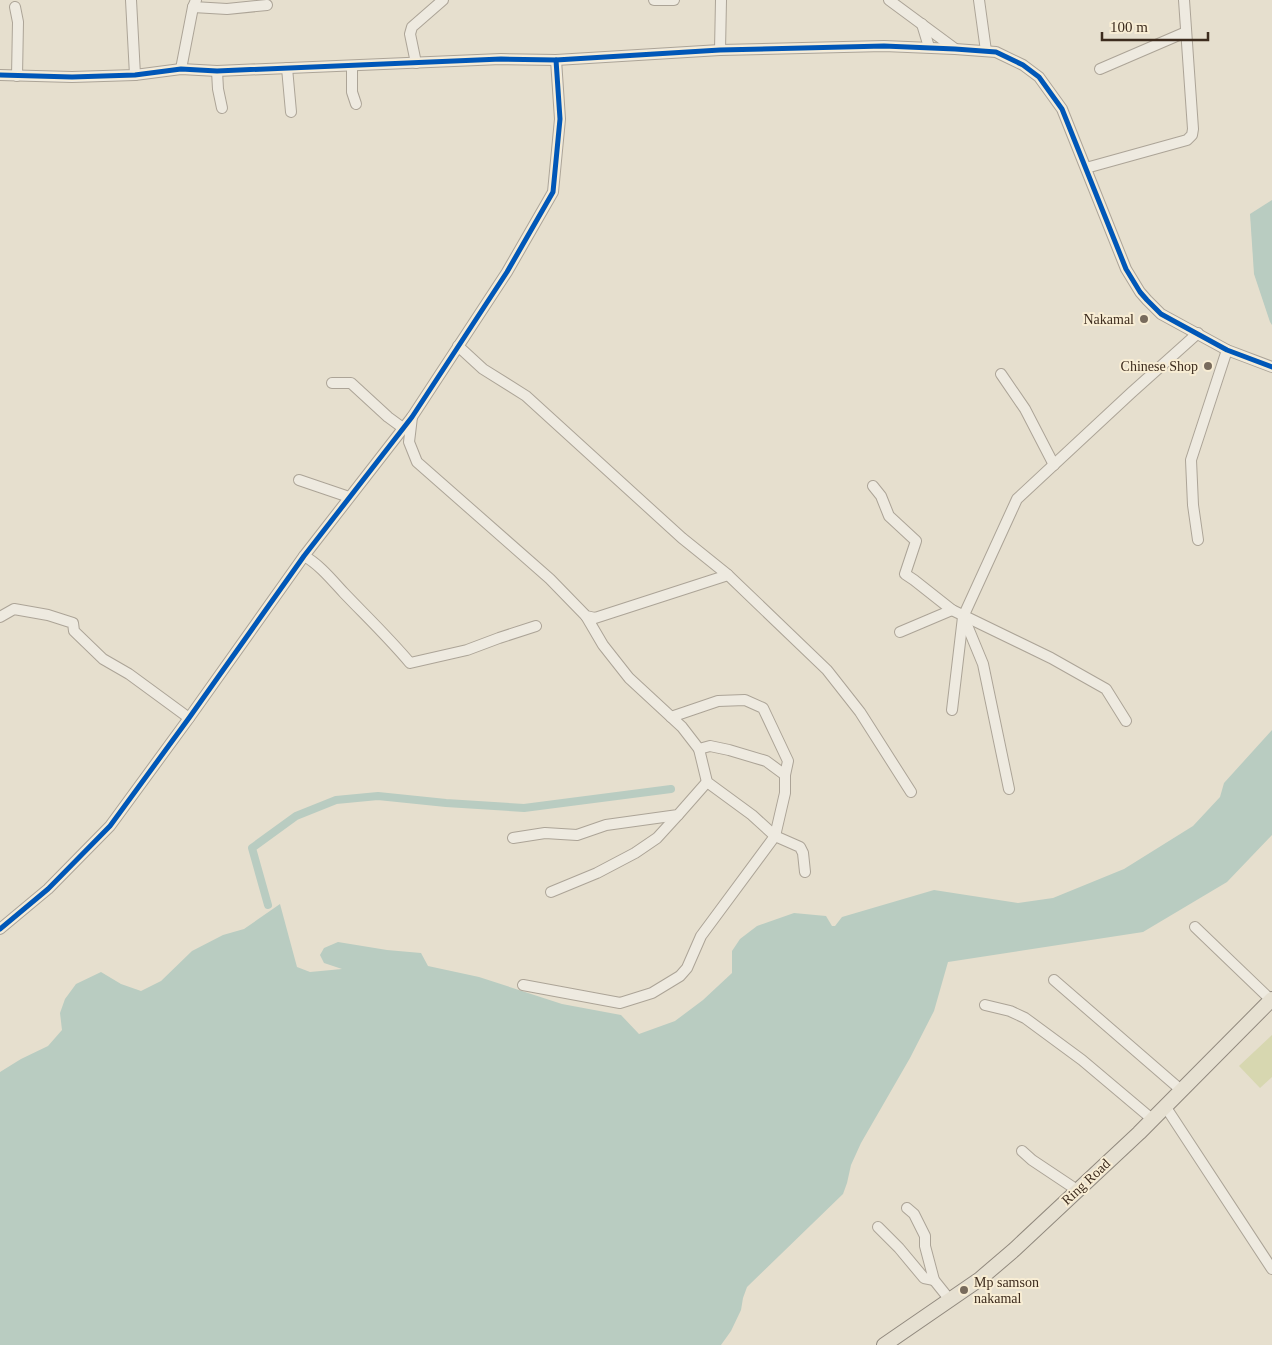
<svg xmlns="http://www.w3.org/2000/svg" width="1272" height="1345" viewBox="0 0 1272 1345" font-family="'Times New Roman',serif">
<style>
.green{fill:#d7d7b0}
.water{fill:#b9ccc1}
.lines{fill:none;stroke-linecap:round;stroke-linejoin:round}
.canal{stroke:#b9ccc1;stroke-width:8}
.minor-casing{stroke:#aca497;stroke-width:12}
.major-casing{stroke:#91897e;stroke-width:16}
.minor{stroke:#eeeae0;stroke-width:10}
.major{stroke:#e6e0d1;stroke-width:14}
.cycleway-casing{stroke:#f8edd4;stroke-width:8}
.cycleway{stroke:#0057b8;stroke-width:5}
.poi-dot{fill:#786b5c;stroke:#f8edd4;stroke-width:2}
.labels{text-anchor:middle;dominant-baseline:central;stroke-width:4;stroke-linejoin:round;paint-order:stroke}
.poi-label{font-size:14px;fill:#3d2c1e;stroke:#f8edd4;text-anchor:end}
.street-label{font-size:14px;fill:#3d2c1e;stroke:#f8edd4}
</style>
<rect width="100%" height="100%" fill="#e6dfce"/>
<polygon class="green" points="1272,1035 1272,1077 1260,1088 1239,1066"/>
<g class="water">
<polygon points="1272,200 1272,325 1270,322 1254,274 1250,214"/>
<polygon points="1272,730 1272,835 1227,882 1143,932 948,962 934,1011 910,1058 861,1143 851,1165 847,1183 843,1194 747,1287 743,1298 741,1310 731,1331 721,1345 0,1345 0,1072 21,1059 48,1046 62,1030 60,1013 65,999 76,984 101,972 121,984 141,991 161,981 192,951 223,935 244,929 280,904 297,967 310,972 342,969 324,963 320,955 324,948 338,942 387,950 421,953 428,966 479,977 562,1004 621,1015 639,1034 675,1021 703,1000 732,973 732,951 740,939 757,926 794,913 826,916 832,926 835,926 842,917 934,890 1018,903 1053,898 1124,869 1193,826 1220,797 1224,783"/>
</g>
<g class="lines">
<polyline class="canal" points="268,905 252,848 296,816 336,800 378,796 446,803 524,808 671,789"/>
<g class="minor-casing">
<g id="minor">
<polyline points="131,0 135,75"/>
<polyline points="654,0 674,0"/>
<polyline points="889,0 954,48"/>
<polyline points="979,0 986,51"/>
<polyline points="15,7 18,22 17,76"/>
<polyline points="193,7 227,9 267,5"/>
<polyline points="922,24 929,47"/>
<polyline points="720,50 721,0"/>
<polyline points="416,63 410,34 412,27 443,0"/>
<polyline points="352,66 352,92 356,104"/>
<polyline points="287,68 291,112"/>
<polyline points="181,69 193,7 196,0"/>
<polyline points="1100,69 1186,32"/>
<polyline points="217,71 218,89 222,108"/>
<polyline points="0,75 72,77 135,75 181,69 217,71 501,59 556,60 720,50 884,46 955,49 996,52 1023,65 1039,77 1062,109 1126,269 1140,292 1147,300 1161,314 1227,350 1272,367"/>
<polyline points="1086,168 1187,140 1192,135 1193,129 1184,0"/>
<polyline points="458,346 483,369 526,396 682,538 728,575 827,670 860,712 911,792"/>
<polyline points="1001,374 1025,409 1054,465"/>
<polyline points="332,383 351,383 388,417 403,428"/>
<polyline points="412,417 409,442 417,462 550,579 586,616 595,618 728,575"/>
<polyline points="299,480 349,497"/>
<polyline points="873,486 881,496 889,516 916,541 905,574 914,580 952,610 1051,658 1106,689 1126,721"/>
<polyline points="1198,540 1193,505 1191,460 1227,350"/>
<path d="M304 556C319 564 332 580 344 593 366 616 389 638 410 663L467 650 499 638 536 626"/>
<polyline points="0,617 14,609 48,615 73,623 74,631 103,659 129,674 189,718"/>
<polyline points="964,618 983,664 1009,789"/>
<polyline points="900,632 952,610"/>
<polyline points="952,710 963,617 1017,499 1131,393 1198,333"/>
<polyline points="671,717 718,701 745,700 763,708 788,761 785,775"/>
<polyline points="699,749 707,782 752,815 775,836 800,847 803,853 805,872"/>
<polyline points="513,838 545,833 577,835 606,825 678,815 707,782"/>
<polyline points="551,892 597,873 635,853 657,838 678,815"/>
<polyline points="1195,927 1271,1000"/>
<polyline points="0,929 48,889 110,826 189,718 304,556 412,417 507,272 553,192 560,119 556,60"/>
<polyline points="1054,980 1181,1090"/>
<polyline points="523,985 620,1003 652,993 680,976 687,968 701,936 775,836 785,793 785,775 766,761 729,750 710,746 699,749 682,727 629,678 603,645 586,616"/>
<polyline points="985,1005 1010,1011 1025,1018 1082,1060 1152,1119"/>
<polyline points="1165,1106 1272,1269"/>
<polyline points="1022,1151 1032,1160 1077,1190"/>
<polyline points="907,1208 914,1214 925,1236 925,1246 934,1280 950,1300"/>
<polyline points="878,1227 899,1248 924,1278 934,1280"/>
</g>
</g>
<g class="major-casing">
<polyline id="major" points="884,1345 980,1279 1015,1249 1139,1133 1272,999"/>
</g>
<use href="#minor" class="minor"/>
<use href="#major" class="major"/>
<g class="cycleway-casing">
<g id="cycleway">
<polyline points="0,75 72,77 135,75 181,69 217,71 501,59 556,60 720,50 884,46 955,49 996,52 1023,65 1039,77 1062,109 1126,269 1140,292 1147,300 1161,314 1227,350 1272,367"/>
<polyline points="0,929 48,889 110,826 189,718 304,556 412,417 507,272 553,192 560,119 556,60"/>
</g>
</g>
<use href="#cycleway" class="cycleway"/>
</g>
<g class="poi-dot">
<circle cx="1144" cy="319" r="5"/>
<circle cx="1208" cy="366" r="5"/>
<circle cx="964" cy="1290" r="5"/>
</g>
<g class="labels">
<g class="poi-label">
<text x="1134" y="319">Nakamal</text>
<text x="1198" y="366">Chinese Shop</text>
<text x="974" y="1282" text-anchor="start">Mp samson<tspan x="974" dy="16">nakamal</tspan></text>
</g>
<g class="street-label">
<text transform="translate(1086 1182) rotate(-43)">Ring Road</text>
</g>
</g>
<path d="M1102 32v8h106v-8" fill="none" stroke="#3d2c1e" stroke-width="2.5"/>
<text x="1110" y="32" font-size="15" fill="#3d2c1e" stroke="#f8edd4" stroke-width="4" paint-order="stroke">100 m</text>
</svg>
